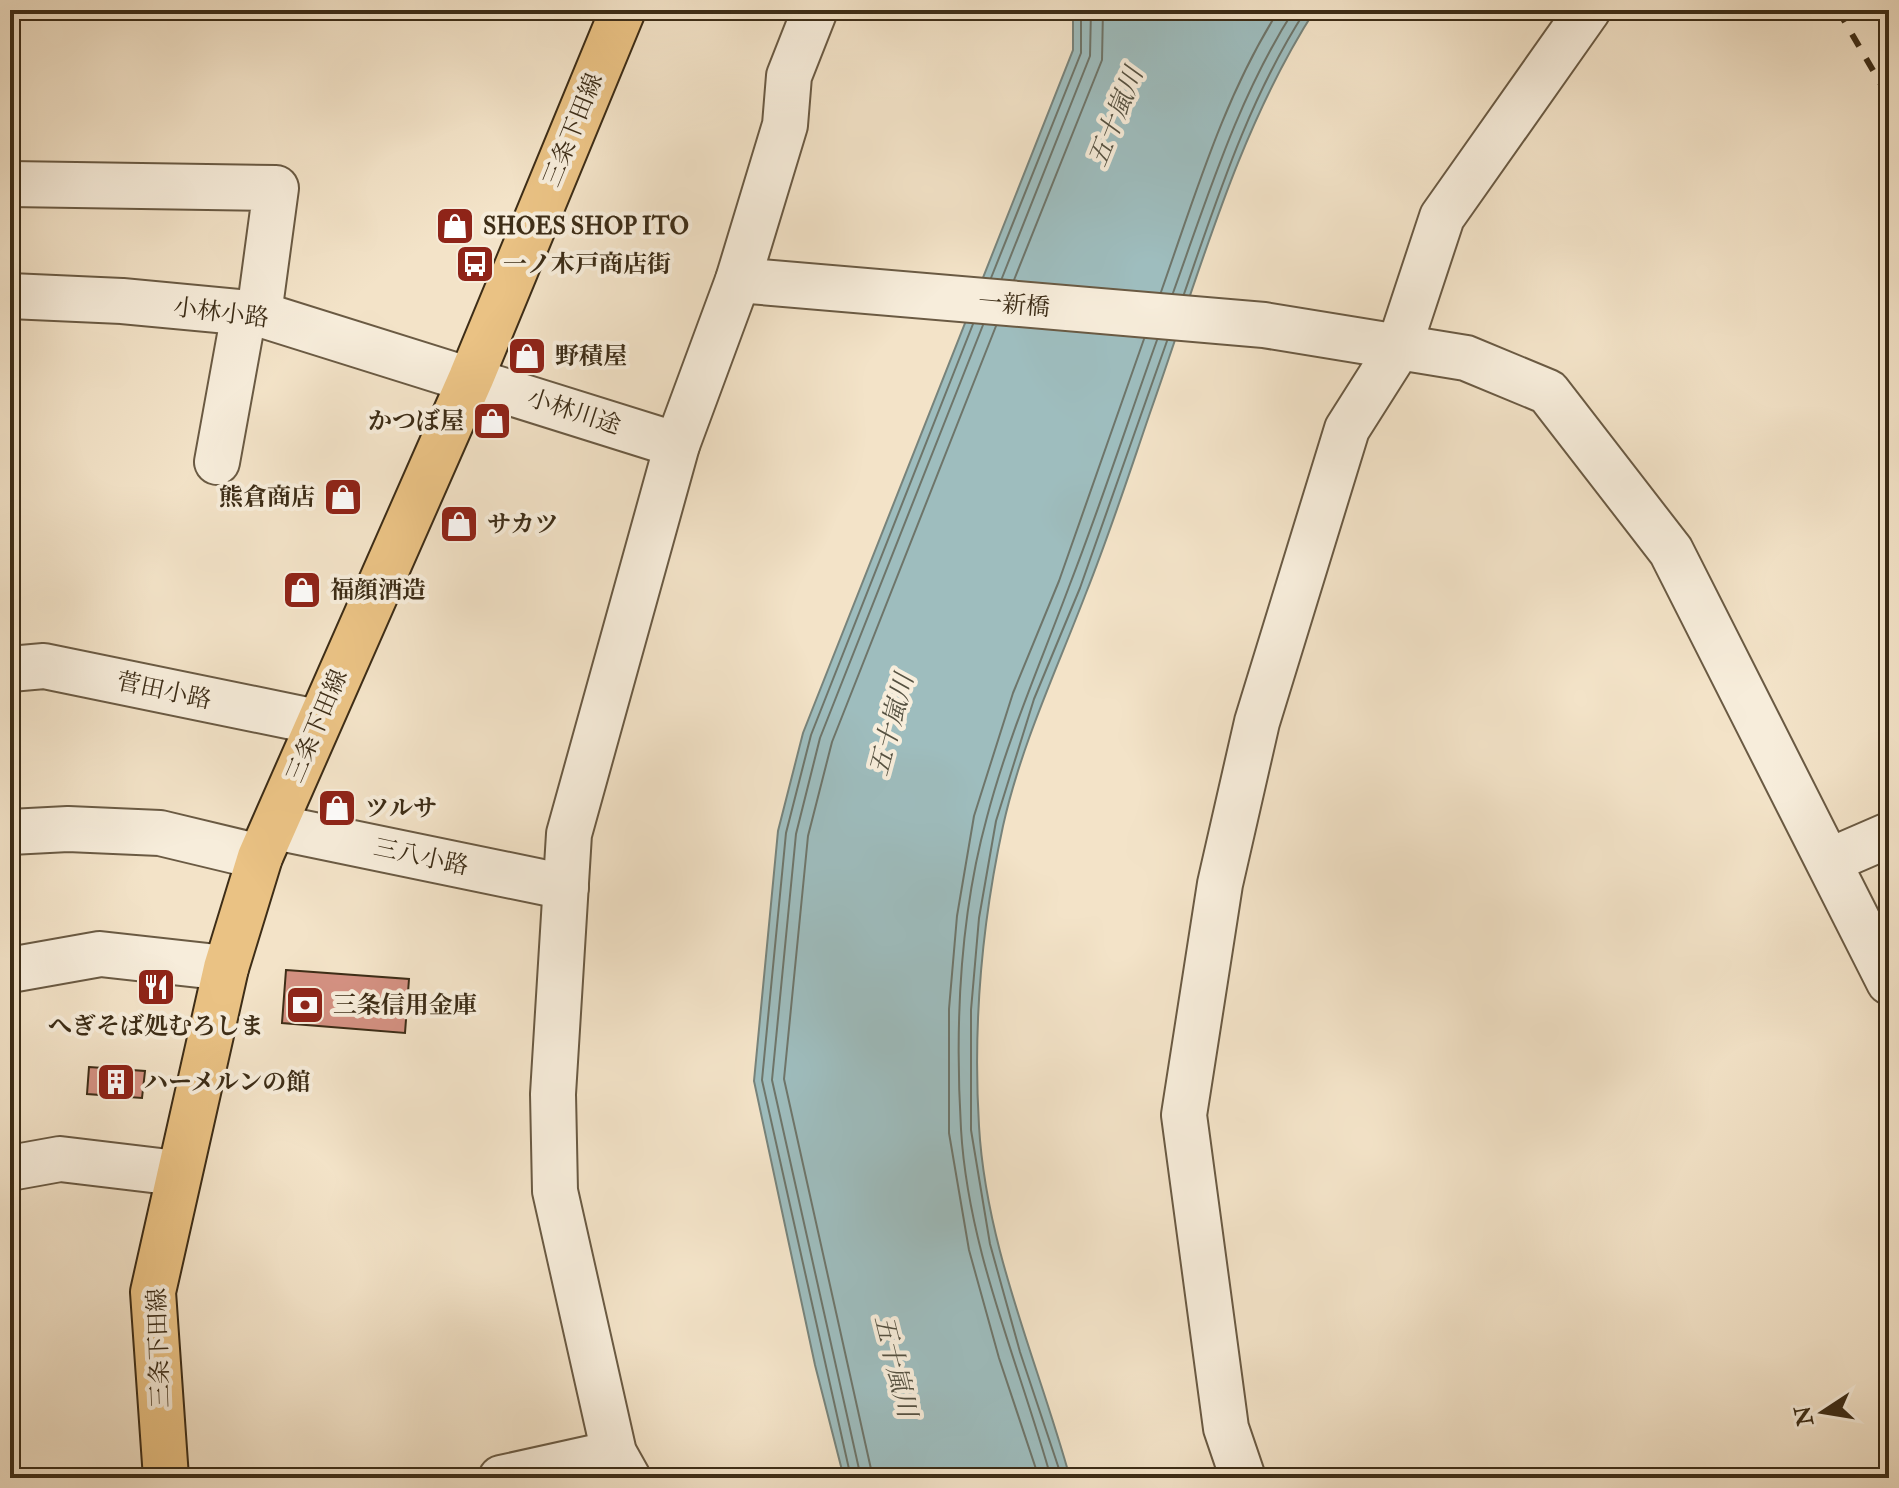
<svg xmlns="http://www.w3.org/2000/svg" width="1899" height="1488" viewBox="0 0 1899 1488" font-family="'IM FELL Double Pica','Noto Serif JP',serif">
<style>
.water{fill:#9ebdbe;stroke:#77837b;stroke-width:2}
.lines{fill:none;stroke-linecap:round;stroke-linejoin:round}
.shore{stroke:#6e756a;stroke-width:2}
.building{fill:#d49182;stroke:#3d2d17;stroke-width:2}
.minor-casing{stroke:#6a5a43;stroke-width:48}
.major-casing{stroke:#3d2d17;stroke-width:48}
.minor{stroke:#f7eddb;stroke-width:44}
.major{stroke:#eac284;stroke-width:44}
.rail{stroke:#3d2d17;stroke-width:6;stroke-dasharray:14 14;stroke-linecap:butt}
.labels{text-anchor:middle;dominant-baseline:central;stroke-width:8;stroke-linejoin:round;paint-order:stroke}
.street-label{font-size:24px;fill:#3d2d17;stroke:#f7eddb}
.poi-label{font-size:24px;font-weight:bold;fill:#3d2d17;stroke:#f7eddb;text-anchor:start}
.water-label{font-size:26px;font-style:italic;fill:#555141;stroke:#f7eddb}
</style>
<rect width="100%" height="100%" fill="#f3e3c8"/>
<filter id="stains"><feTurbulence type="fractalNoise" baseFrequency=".0025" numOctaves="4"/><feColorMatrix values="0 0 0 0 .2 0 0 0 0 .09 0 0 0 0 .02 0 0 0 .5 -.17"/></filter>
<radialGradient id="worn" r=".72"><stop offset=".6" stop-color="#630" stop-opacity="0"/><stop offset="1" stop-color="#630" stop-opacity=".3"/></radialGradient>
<path class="water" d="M1073 10H1315C1237 131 1199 275 1151 410 1130 471 1110 533 1086 593 1057 669 1021 745 1003 826 982 923 973 1027 979 1126 986 1248 1038 1362 1070 1478H844L815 1365 754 1081 778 831 803 733 1073 50Z"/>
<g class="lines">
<g class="shore">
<polyline points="991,278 1081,53 1081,10"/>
<polyline points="1002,278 1090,56 1091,10"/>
<polyline points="1014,280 1102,60 1103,10"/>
<path d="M1161 292C1195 196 1224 96 1279 10"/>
<path d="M1173 293C1208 196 1238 97 1294 10"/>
<path d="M1184 294C1218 196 1249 98 1306 10"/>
<polyline points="851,1478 762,1080 786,833 811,735 973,324"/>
<polyline points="861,1478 772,1080 796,834 820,738 983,325"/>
<polyline points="873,1478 784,1079 808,836 832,742 996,326"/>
<polyline points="1039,1478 999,1358 969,1250 949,1133 949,1009 957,916 974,816 1013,693 1059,581 1144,339"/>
<path d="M1051 1478C1019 1363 968 1250 961 1129 955 1027 960 915 987 817 1008 737 1041 662 1070 584 1101 504 1128 421 1157 340"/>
<polyline points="1062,1478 1020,1352 990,1244 971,1130 971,1010 979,918 996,821 1034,699 1080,588 1167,341"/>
</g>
</g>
<g class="building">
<polygon points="286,970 409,979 405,1033 282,1023"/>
<polygon points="89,1067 145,1071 142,1098 87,1094"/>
</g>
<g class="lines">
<g class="minor-casing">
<g id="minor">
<polyline points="10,184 276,188 259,314"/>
<polyline points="738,280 1264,325 1466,358 1548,392 1671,551 1889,982"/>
<polyline points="10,296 122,301 259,314 677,445"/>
<polyline points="217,462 244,313"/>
<polyline points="10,669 44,666 317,722"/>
<polyline points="275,827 566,887"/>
<polyline points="10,832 68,829 160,833 260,857"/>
<polyline points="1829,861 1889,835"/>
<polyline points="10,970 100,954 226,968"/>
<polyline points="10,1168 60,1159 177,1173"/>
<polyline points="501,1478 614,1453"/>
<polyline points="628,1478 614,1453 555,1191 553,1094 569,834 677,445 738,280 785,125 789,76 815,10"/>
<polyline points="1243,1478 1226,1428 1184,1115 1220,884 1257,722 1347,429 1399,347 1442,217 1588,10"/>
</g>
</g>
<g class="major-casing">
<polyline id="major" points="166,1478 153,1292 226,968 260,857 471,378 623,10"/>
</g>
<use href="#minor" class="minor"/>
<use href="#major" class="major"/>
<polyline class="rail" points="1838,10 1889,98"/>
</g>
<defs>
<g id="shop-square" transform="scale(2)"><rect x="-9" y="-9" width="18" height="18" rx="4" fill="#8f2418" stroke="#f7eddb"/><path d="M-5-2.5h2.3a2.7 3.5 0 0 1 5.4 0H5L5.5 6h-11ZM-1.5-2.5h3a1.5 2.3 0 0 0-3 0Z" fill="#fff"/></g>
<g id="bus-square" transform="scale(2)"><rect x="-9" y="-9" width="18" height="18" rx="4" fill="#8f2418" stroke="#f7eddb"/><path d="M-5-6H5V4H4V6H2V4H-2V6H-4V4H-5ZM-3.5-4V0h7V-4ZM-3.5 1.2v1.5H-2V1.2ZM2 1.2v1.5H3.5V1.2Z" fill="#fff"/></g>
<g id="restaurant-square" transform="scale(2)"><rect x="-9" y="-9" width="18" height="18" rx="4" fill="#8f2418" stroke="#f7eddb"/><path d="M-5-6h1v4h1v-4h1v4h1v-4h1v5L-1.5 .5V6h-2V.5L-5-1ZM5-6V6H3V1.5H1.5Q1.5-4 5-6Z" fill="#fff"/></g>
<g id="bank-square" transform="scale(2)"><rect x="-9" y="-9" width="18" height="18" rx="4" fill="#8f2418" stroke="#f7eddb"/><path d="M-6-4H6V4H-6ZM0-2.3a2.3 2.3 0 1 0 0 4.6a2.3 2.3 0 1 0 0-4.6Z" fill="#fff"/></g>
<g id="building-square" transform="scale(2)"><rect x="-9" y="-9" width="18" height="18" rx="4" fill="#8f2418" stroke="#f7eddb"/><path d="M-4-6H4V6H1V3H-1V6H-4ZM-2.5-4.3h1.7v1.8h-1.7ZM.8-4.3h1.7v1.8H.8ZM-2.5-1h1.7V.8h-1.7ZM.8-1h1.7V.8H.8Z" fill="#fff"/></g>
</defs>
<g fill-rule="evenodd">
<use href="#shop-square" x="455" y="226"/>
<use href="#bus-square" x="475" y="264"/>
<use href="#shop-square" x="527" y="356"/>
<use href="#shop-square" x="492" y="421"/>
<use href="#shop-square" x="343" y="497"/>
<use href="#shop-square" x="459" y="524"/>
<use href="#shop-square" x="302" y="590"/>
<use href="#shop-square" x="337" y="808"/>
<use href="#restaurant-square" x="156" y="987"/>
<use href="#bank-square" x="305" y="1005"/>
<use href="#building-square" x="116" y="1082"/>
</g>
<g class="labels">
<g class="street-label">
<text transform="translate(573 130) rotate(-68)">三条下田線</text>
<text transform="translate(1014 305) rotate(5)">一新橋</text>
<text transform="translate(221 313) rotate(7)">小林小路</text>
<text transform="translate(574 412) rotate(18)">小林川途</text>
<text transform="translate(164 691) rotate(12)">菅田小路</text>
<text transform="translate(317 726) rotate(-67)">三条下田線</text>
<text transform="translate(421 857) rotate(12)">三八小路</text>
<text transform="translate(159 1348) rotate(-92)">三条下田線</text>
</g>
<g class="poi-label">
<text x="483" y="226">SHOES SHOP ITO</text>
<text x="503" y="264">一ノ木戸商店街</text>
<text x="555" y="356">野積屋</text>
<text x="464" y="421" text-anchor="end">かつぼ屋</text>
<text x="315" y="497" text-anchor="end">熊倉商店</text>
<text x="487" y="524">サカツ</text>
<text x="330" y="590">福顔酒造</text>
<text x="365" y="808">ツルサ</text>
<text x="333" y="1005">三条信用金庫</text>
<text x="156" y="1026" text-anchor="middle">へぎそば処むろしま</text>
<text x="144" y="1082">ハーメルンの館</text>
</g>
<g class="water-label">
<text transform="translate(1116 117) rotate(-68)">五十嵐川</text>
<text transform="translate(892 725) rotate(-75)">五十嵐川</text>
<text transform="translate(895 1366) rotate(76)">五十嵐川</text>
</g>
</g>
<rect width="1899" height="1488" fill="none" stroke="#f3e3c8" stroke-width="40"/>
<rect x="12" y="12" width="1875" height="1464" fill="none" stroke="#3d2d17" stroke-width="4"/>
<rect x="20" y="20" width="1859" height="1448" fill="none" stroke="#3d2d17" stroke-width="2"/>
<g transform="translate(1823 1412) rotate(258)" stroke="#f7eddb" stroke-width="6" paint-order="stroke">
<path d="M0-6L14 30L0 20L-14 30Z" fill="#3d2d17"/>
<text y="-12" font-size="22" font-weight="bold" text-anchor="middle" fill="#3d2d17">N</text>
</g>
<rect width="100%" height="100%" filter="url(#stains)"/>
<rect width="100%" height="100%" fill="url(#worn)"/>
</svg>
